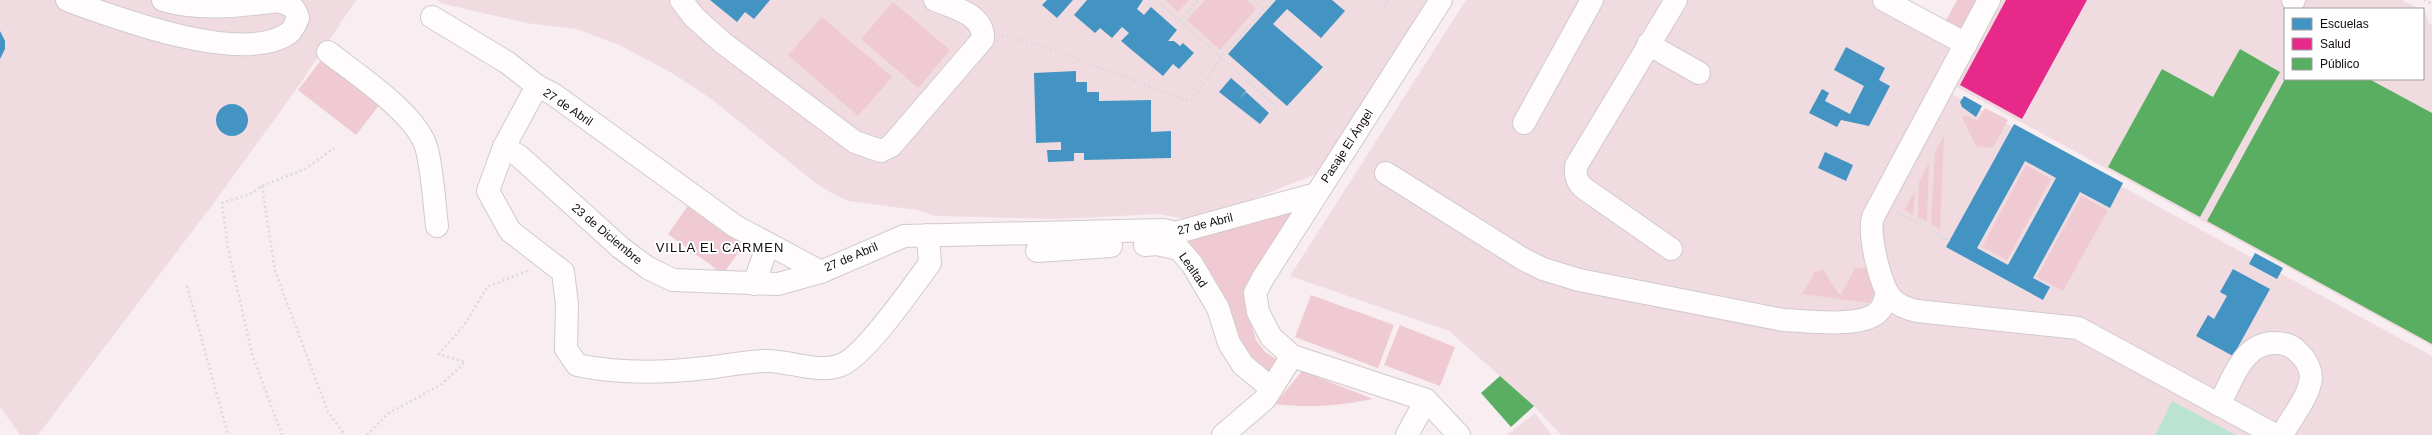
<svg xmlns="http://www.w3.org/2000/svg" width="2432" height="435" viewBox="0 0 2432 435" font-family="Arial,sans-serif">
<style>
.built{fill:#f0dce0}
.green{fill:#f0cad3}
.water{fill:#bae3d2}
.schools{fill:#4393c3;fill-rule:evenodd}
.health{fill:#e7298a}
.public{fill:#5aae61}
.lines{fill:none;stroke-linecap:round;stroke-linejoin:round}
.minor-casing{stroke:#d2cacc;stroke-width:24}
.path{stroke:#ddd9da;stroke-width:2.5;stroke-dasharray:2 3;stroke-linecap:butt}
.minor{stroke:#fefcfd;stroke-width:22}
.labels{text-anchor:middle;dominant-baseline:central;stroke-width:4;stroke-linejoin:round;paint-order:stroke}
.street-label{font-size:12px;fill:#120c0d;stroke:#fff}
.neighbourhood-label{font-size:13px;letter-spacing:1px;fill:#120c0d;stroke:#fff}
</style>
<rect width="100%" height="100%" fill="#f8edf0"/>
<g class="built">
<polygon points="0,0 356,0 300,84 216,200 38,435 20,435 0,407"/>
<polygon points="437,0 1429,0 1319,173 1230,208 1184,219 1159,214 1058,219 936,216 917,210 849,201 833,194 813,181 710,98 672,73 619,45 576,29 526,23 444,4"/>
<polygon points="1466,0 1877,0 1955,42 1934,84 2432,356 2432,435 1561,435 1534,406 1449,331 1290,276"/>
<polygon points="2000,0 2402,0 2419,9 2285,9 2285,79 2423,79 2423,11 2425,13 2429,23 2432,25 2432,346 1953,85"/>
<polygon points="1535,413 1552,435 1507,435"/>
</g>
<g class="green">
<polygon points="1165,0 1189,0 1178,12"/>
<polygon points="1205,0 1247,0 1256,9 1220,50 1187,20"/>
<polygon points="1957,0 1977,0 1961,29 1943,26"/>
<polygon points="893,2 950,50 918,88 861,39"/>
<polygon points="822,17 892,77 858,116 788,55"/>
<polygon points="322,59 380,104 356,135 298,90"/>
<polygon points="1985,108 2008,120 1993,148 1976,146 1962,117 1966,115 1977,121"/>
<polygon points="1944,136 1940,229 1931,224 1935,153"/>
<polygon points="1929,163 1927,222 1918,217 1919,182"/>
<polygon points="2026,165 2051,179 2007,260 1982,247"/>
<polygon points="1915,191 1913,215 1904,210"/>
<polygon points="2081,196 2108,210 2063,291 2037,277"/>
<polygon points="690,203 745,243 723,274 668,234"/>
<polygon points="1293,211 1246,284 1246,305 1256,340 1265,352 1281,362 1270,379 1251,361 1186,240"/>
<polygon points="1855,268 1869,268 1876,292 1869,303 1802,294 1815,272 1823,269 1838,293 1841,294"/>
<polygon points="1311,295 1394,325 1378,368 1295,337"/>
<polygon points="1400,325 1455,347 1440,386 1384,365"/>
<path d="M1302 371 1373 399C1339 406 1309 408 1275 404Z"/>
</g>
<polygon class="water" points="2172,401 2236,435 2155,435"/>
<g class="schools">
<polygon points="710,0 770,0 754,19 745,12 737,22"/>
<polygon points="1047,0 1073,0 1057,18 1042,5"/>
<polygon points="1087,0 1143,0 1137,9 1144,15 1151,7 1177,30 1168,41 1174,41 1180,46 1183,43 1194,53 1179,69 1173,64 1163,76 1121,41 1129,33 1122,27 1112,38 1100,28 1095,33 1074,15"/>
<polygon points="1276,0 1332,0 1345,11 1321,38 1287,9 1273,24 1323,67 1287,106 1228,54"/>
<polygon points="0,31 5,41 5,49 0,59"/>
<polygon points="1846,47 1885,68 1879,80 1890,86 1869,126 1841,120 1837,127 1809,113 1822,89 1829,93 1825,101 1850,114 1864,86 1834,70"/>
<polygon points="1076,71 1076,82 1087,82 1087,92 1099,92 1099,101 1151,100 1151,132 1171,131 1171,158 1084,160 1084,153 1074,153 1074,161 1048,162 1047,150 1061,150 1061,142 1036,143 1034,73"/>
<polygon points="1231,78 1246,91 1240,98 1246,92 1269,113 1260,124 1219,92"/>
<polygon points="1964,96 1982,106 1976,117 1962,107 1960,102"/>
<circle cx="232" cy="120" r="16"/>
<path d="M2014 124 2123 183 2110 208 2080 192 2033 278 2050 287 2043 300 1946 247ZM2025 161 2056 178 2008 265 1977 248Z"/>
<polygon points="1825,152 1853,165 1846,181 1818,168"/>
<polygon points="2255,253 2283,268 2277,279 2249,264"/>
<polygon points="2233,269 2270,289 2233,356 2196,336 2208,315 2214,319 2227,296 2220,292"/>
</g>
<polygon class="health" points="2006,0 2087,0 2022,119 1960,85"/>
<g class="public">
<polygon points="2240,49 2280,72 2200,217 2108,167 2162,69 2213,97"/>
<polygon points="2285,79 2369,79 2432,113 2432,344 2207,221"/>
<polygon points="1500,376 1534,406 1511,427 1481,393"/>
</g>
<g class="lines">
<g class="minor-casing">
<g id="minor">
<path d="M67 0C116 18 243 66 289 33 293 30 296 23 298 18 295 7 290 4 278 1 240 6 200 11 163 0"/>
<path d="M681 0 694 17 723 43 855 142 881 151 891 146 983 39C984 14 954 8 935 0"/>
<polyline points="1441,0 1263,278 1255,293 1258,312 1271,337 1292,356 1426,400 1459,435"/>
<polyline points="1884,0 1966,44"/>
<path d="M1989 0 1873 217C1868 234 1880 287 1892 299 1899 306 1908 309 1917 311L2078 328 2275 435"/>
<polyline points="2293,0 2294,0"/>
<polyline points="432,17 508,63 537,86 553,94 735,226 821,272 904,236 1163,230 1175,233 1316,194"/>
<polyline points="1648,44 1699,73"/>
<path d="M328 52C356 74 419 115 427 150 433 175 434 201 437 226"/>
<path d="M537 86 504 147 488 191 510 231 563 272 567 304 566 349 577 365C619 374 663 373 706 368 726 366 747 361 767 361 791 361 818 374 841 365 864 357 914 285 930 263L928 235"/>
<polyline points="1524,123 1592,0"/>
<polyline points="504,147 519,156 621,248 648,268 673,280 778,284 821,272"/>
<path d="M1386 173 1523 259 1543 269 1579 280 1783 320C1805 321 1859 328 1877 313 1884 307 1885 300 1887 292"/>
<polyline points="1145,245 1157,244 1179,249 1192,264 1218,308 1229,343 1243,365 1271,388"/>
<path d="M1671 249 1585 189C1577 183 1575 176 1576 166L1676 0"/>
<polyline points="1037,251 1111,246"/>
<polyline points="754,284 768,244"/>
<path d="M2219 405C2232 381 2243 342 2275 343 2283 343 2291 345 2297 351 2305 358 2311 368 2311 378 2309 397 2291 418 2282 435"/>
<polyline points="1223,435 1265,399 1292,356"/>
<polyline points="1407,435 1426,400"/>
</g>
</g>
<g class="path">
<polyline points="1156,0 1279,109"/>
<polyline points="1254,0 1264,9"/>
<polyline points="2424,0 2432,4"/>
<polyline points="1384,6 1389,0"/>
<polyline points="1180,21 1199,0"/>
<polyline points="1002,35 1048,48 1185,100 1192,99 1221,58 1272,0"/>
<polyline points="262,186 275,271 328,412 345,435"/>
<polyline points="1897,212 1950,241"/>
<polyline points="187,286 228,435"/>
<polyline points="282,435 252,354 228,248 222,203 250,194 262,186 305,169 334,148"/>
<polyline points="367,435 389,413 442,384 465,362 439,354 465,324 487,287 529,270"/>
</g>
<use href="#minor" class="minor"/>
</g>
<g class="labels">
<g class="street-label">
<text transform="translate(568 107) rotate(34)">27 de Abril</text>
<text transform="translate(1347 146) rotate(-57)">Pasaje El Ángel</text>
<text transform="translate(1205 224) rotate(-14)">27 de Abril</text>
<text transform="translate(607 234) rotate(40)">23 de Diciembre</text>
<text transform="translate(851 257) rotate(-23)">27 de Abril</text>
<text transform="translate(1193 270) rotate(55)">Lealtad</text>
</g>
<g class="neighbourhood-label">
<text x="720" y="247">VILLA EL CARMEN</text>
</g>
</g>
<rect x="2284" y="8" width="140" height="72" fill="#ffffff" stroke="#a09e9e"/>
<rect x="2292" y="18" width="20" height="12" fill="#4393c3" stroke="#a09e9e"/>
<text x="2320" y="28" font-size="12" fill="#120c0d">Escuelas</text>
<rect x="2292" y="38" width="20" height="12" fill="#e7298a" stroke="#a09e9e"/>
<text x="2320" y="48" font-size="12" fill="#120c0d">Salud</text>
<rect x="2292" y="58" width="20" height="12" fill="#5aae61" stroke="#a09e9e"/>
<text x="2320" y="68" font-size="12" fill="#120c0d">Público</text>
</svg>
